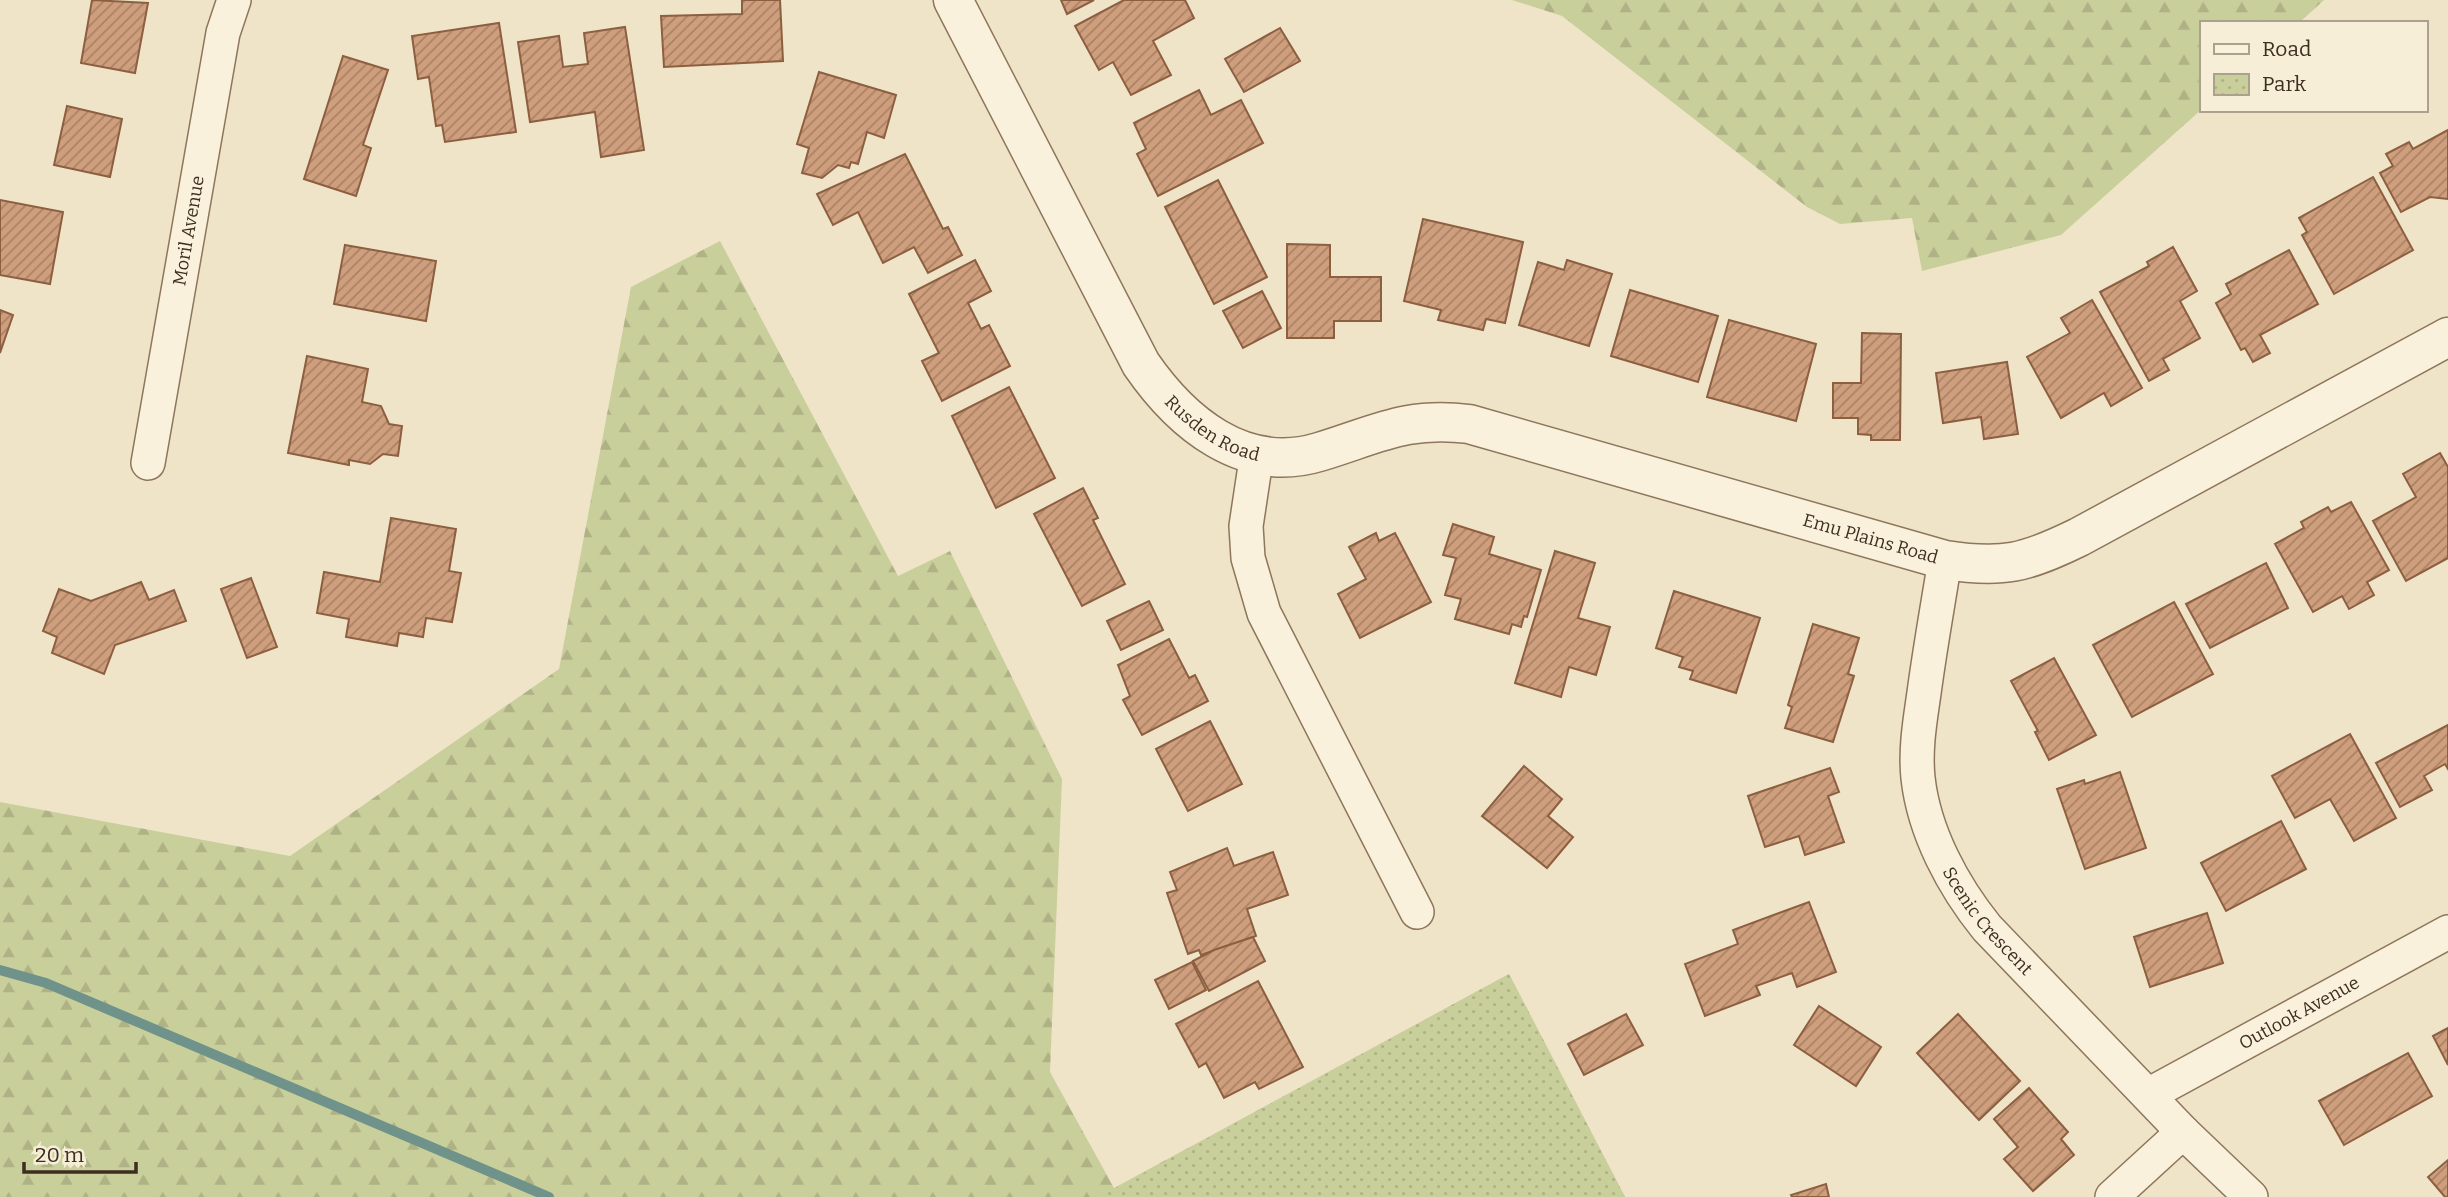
<svg xmlns="http://www.w3.org/2000/svg" width="2448" height="1197" viewBox="0 0 2448 1197" font-family="Bitter,serif">
<style>
.forest{fill:url(#forest-firs)}
.park{fill:url(#park-dots)}
.lines{fill:none;stroke-linecap:round;stroke-linejoin:round}
.stream{stroke:#6f938a;stroke-width:10}
.building{fill:url(#building-hatch);stroke:#8d5f41;stroke-width:2}
.minor-casing{stroke:#8d765c;stroke-width:36}
.tertiary-casing{stroke:#8d765c;stroke-width:41}
.minor{stroke:#faf1dc;stroke-width:33}
.tertiary{stroke:#faf1dc;stroke-width:38}
.labels{text-anchor:middle;dominant-baseline:central;stroke-width:6;stroke-linejoin:round;paint-order:stroke}
.street-label{font-size:18px;fill:#3d2e20;stroke:#f7eed8}
</style>
<defs>
<pattern id="forest-firs" width="22" height="20" patternUnits="userSpaceOnUse" patternTransform="scale(1.75)"><rect width="22" height="20" fill="#c9cf9b"/><path d="M5 1l3.5 6h-7zM16 11l3.5 6h-7z" fill="#aeb285"/></pattern>
<pattern id="park-dots" width="8" height="8" patternUnits="userSpaceOnUse" patternTransform="scale(1.75)"><rect width="8" height="8" fill="#c9cf9b"/><path d="M2 2h.1M6 6h.1" fill="none" stroke="#aeb285" stroke-width="1.8" stroke-linecap="round"/></pattern>
<pattern id="building-hatch" width="6" height="6" patternUnits="userSpaceOnUse" patternTransform="scale(1.75)"><rect width="6" height="6" fill="#cf9f7d"/><path d="M-1 1l2-2M0 6l6-6M5 7l2-2" fill="none" stroke="#a98266"/></pattern>
</defs>
<rect width="100%" height="100%" fill="#f0e4c8"/>
<g class="forest">
<polygon points="1512,0 2324,0 2299,23 2201,23 2201,110 2061,235 1922,271 1912,218 1840,224 1807,207 1562,16"/>
<polygon points="720,241 898,576 950,551 1062,779 1050,1072 1114,1188 1509,974 1625,1197 0,1197 0,802 290,856 559,669 631,287"/>
</g>
<polygon class="park" points="1509,974 1625,1197 1099,1197"/>
<g class="lines">
<polyline class="stream" points="0,970 46,983 549,1197"/>
</g>
<g class="building">
<polygon points="92,0 148,3 135,73 81,63"/>
<polygon points="742,0 780,0 783,61 664,67 661,16 742,14"/>
<polygon points="1061,0 1094,0 1067,14"/>
<polygon points="1124,0 1185,0 1194,18 1153,41 1171,75 1131,95 1113,62 1099,70 1075,26"/>
<polygon points="499,23 516,132 445,142 442,125 436,126 429,77 418,79 412,36"/>
<polygon points="625,27 644,150 601,157 595,112 530,122 518,42 559,36 563,67 588,64 584,33"/>
<polygon points="1280,28 1300,61 1244,92 1225,59"/>
<polygon points="343,56 388,70 363,145 371,148 356,196 304,179"/>
<polygon points="819,72 896,95 884,138 867,132 858,164 851,162 849,168 838,165 822,178 802,173 809,148 797,144"/>
<polygon points="1199,90 1211,115 1241,100 1263,143 1158,196 1137,154 1146,149 1134,123"/>
<polygon points="67,106 122,119 110,177 54,165"/>
<polygon points="2448,130 2448,199 2430,197 2401,212 2380,173 2393,166 2386,154 2409,142 2413,149"/>
<polygon points="905,154 943,229 948,227 962,255 928,273 914,247 883,263 858,212 833,225 817,194"/>
<polygon points="2373,177 2413,250 2334,294 2302,235 2307,232 2299,218"/>
<polygon points="1218,180 1267,277 1214,304 1165,207"/>
<polygon points="0,200 63,212 50,284 0,275"/>
<polygon points="1423,219 1523,242 1505,323 1486,319 1483,330 1438,320 1441,310 1404,301"/>
<polygon points="1287,244 1330,245 1330,277 1381,277 1381,321 1334,321 1334,338 1287,338"/>
<polygon points="345,245 436,261 426,321 334,304"/>
<polygon points="2173,247 2197,291 2180,301 2200,338 2163,359 2169,370 2149,381 2100,292 2149,266 2147,262"/>
<polygon points="2289,250 2318,304 2260,335 2270,353 2253,362 2245,348 2241,350 2216,303 2231,294 2226,284"/>
<polygon points="975,260 991,291 968,303 981,329 989,325 1010,366 942,401 922,361 939,353 909,294"/>
<polygon points="1567,260 1612,274 1589,346 1519,325 1538,262 1564,270"/>
<polygon points="1630,290 1718,316 1698,382 1611,356"/>
<polygon points="1262,291 1281,328 1243,348 1223,311"/>
<polygon points="2092,300 2142,388 2111,406 2104,393 2061,418 2027,357 2070,333 2061,318"/>
<polygon points="0,310 13,315 0,353"/>
<polygon points="1729,320 1816,344 1796,421 1707,397"/>
<polygon points="1862,333 1901,334 1900,440 1871,440 1871,435 1858,434 1858,418 1833,418 1833,383 1861,383"/>
<polygon points="307,356 368,369 362,402 381,406 389,424 402,426 398,456 383,454 370,464 349,460 349,465 288,453"/>
<polygon points="2007,362 2018,434 1984,439 1981,417 1943,423 1936,373"/>
<polygon points="1009,387 1055,478 996,508 952,416"/>
<polygon points="2440,453 2448,467 2448,558 2406,581 2373,521 2416,497 2403,474"/>
<polygon points="1083,488 1098,518 1093,520 1125,584 1082,606 1034,514"/>
<polygon points="2351,502 2389,570 2367,582 2374,595 2349,609 2342,596 2313,612 2275,544 2304,528 2301,522 2328,507 2331,512"/>
<polygon points="391,518 456,529 449,571 461,573 452,622 426,618 423,637 399,633 397,646 346,637 349,619 317,613 324,572 380,582"/>
<polygon points="1453,524 1494,537 1489,554 1541,570 1527,617 1524,616 1521,627 1512,624 1509,634 1455,619 1461,599 1445,595 1456,558 1443,555"/>
<polygon points="1376,533 1379,541 1395,533 1431,602 1360,638 1338,594 1366,579 1349,547"/>
<polygon points="1555,551 1595,563 1578,618 1610,627 1596,675 1569,667 1561,697 1515,683"/>
<polygon points="2266,563 2288,608 2210,648 2186,604"/>
<polygon points="251,578 277,647 247,658 221,589"/>
<polygon points="141,582 149,600 174,590 186,621 115,645 104,674 52,653 57,637 43,631 59,589 91,601"/>
<polygon points="1674,591 1760,618 1736,693 1690,679 1693,671 1679,667 1683,657 1656,648"/>
<polygon points="1149,601 1163,630 1121,650 1107,621"/>
<polygon points="2174,602 2213,674 2132,717 2093,645"/>
<polygon points="1813,624 1859,638 1848,674 1854,676 1833,742 1785,728 1792,707 1788,705"/>
<polygon points="1169,639 1189,678 1195,675 1208,701 1142,735 1123,700 1130,696 1118,665"/>
<polygon points="2054,658 2096,735 2049,760 2035,732 2038,731 2011,681"/>
<polygon points="1210,721 1242,784 1188,811 1156,749"/>
<polygon points="2448,725 2448,769 2445,764 2424,776 2432,790 2400,807 2376,763"/>
<polygon points="2350,734 2396,818 2354,841 2330,799 2295,818 2272,776"/>
<polygon points="1524,766 1562,799 1548,816 1573,837 1547,868 1482,816"/>
<polygon points="1830,768 1839,792 1828,796 1844,842 1805,855 1799,836 1765,847 1748,796"/>
<polygon points="2120,772 2146,848 2085,869 2057,789 2084,780 2085,784"/>
<polygon points="2281,821 2306,869 2226,911 2201,863"/>
<polygon points="1227,848 1234,866 1273,852 1288,895 1247,909 1256,936 1201,955 1199,950 1188,954 1167,893 1177,890 1170,872"/>
<polygon points="1809,902 1836,972 1797,987 1792,973 1756,986 1760,995 1705,1016 1685,964 1738,944 1733,930"/>
<polygon points="2207,913 2223,963 2150,987 2134,937"/>
<polygon points="1253,937 1265,961 1209,991 1193,961 1214,950"/>
<polygon points="1192,962 1206,990 1169,1009 1155,980"/>
<polygon points="1258,981 1303,1067 1259,1089 1255,1082 1224,1098 1206,1063 1199,1067 1176,1024"/>
<polygon points="1819,1006 1881,1047 1856,1086 1794,1045"/>
<polygon points="1626,1014 1643,1045 1584,1075 1568,1044"/>
<polygon points="1958,1014 2020,1081 1979,1120 1917,1053"/>
<polygon points="2448,1028 2448,1065 2433,1036"/>
<polygon points="2408,1053 2432,1096 2344,1145 2319,1101"/>
<polygon points="2029,1088 2068,1132 2061,1139 2074,1155 2033,1191 2004,1159 2018,1147 1994,1119"/>
<polygon points="2448,1160 2448,1197 2445,1197 2428,1177"/>
<polygon points="1826,1184 1829,1197 1792,1197 1791,1195"/>
</g>
<g class="lines">
<g class="minor-casing">
<g id="minor">
<polyline points="1257,453 1246,526 1248,558 1264,613 1417,912"/>
<path id="s1" d="M148 463 223 33 234 0"/>
<path id="s2" d="M1945 560C1938 604 1930 648 1924 693 1920 721 1915 749 1918 778 1924 832 1953 886 1987 928L2183 1132 2251 1197"/>
<path id="s3" d="M2148 1095 2448 932"/>
<polyline points="2112,1197 2183,1132"/>
</g>
</g>
<g class="tertiary-casing">
<g id="tertiary">
<path id="s4" d="M953 0 1141 364C1181 422 1243 475 1319 452 1376 435 1406 416 1469 424L1945 560C2003 569 2026 563 2079 537L2448 337"/>
</g>
</g>
<use href="#minor" class="minor"/>
<use href="#tertiary" class="tertiary"/>
</g>
<g class="labels">
<g class="street-label">
<text stroke="none"><textPath href="#s1" startOffset="236">Moril Avenue</textPath></text>
<text stroke="none"><textPath href="#s4" startOffset="508">Rusden Road</textPath></text>
<text stroke="none"><textPath href="#s4" startOffset="1195">Emu Plains Road</textPath></text>
<text stroke="none"><textPath href="#s2" startOffset="382">Scenic Crescent</textPath></text>
<text stroke="none"><textPath href="#s3" startOffset="172">Outlook Avenue</textPath></text>
</g>
</g>
<rect x="2200" y="21" width="228" height="91" fill="#f7eed8" stroke="#ada18e" stroke-width="2"/>
<rect x="2214" y="44" width="35" height="10" fill="#faf1dc" stroke="#ada18e" stroke-width="2"/>
<text x="2262" y="56" font-size="21" fill="#3d2e20">Road</text>
<rect x="2214" y="74" width="35" height="21" fill="url(#park-dots)" stroke="#ada18e" stroke-width="2"/>
<text x="2262" y="91" font-size="21" fill="#3d2e20">Park</text>
<path d="M24 1162v10h112v-10" fill="none" stroke="#3d2e20" stroke-width="3.5"/>
<text x="35" y="1162" font-size="21" fill="#3d2e20" stroke="#f7eed8" stroke-width="5" paint-order="stroke">20 m</text>
</svg>
